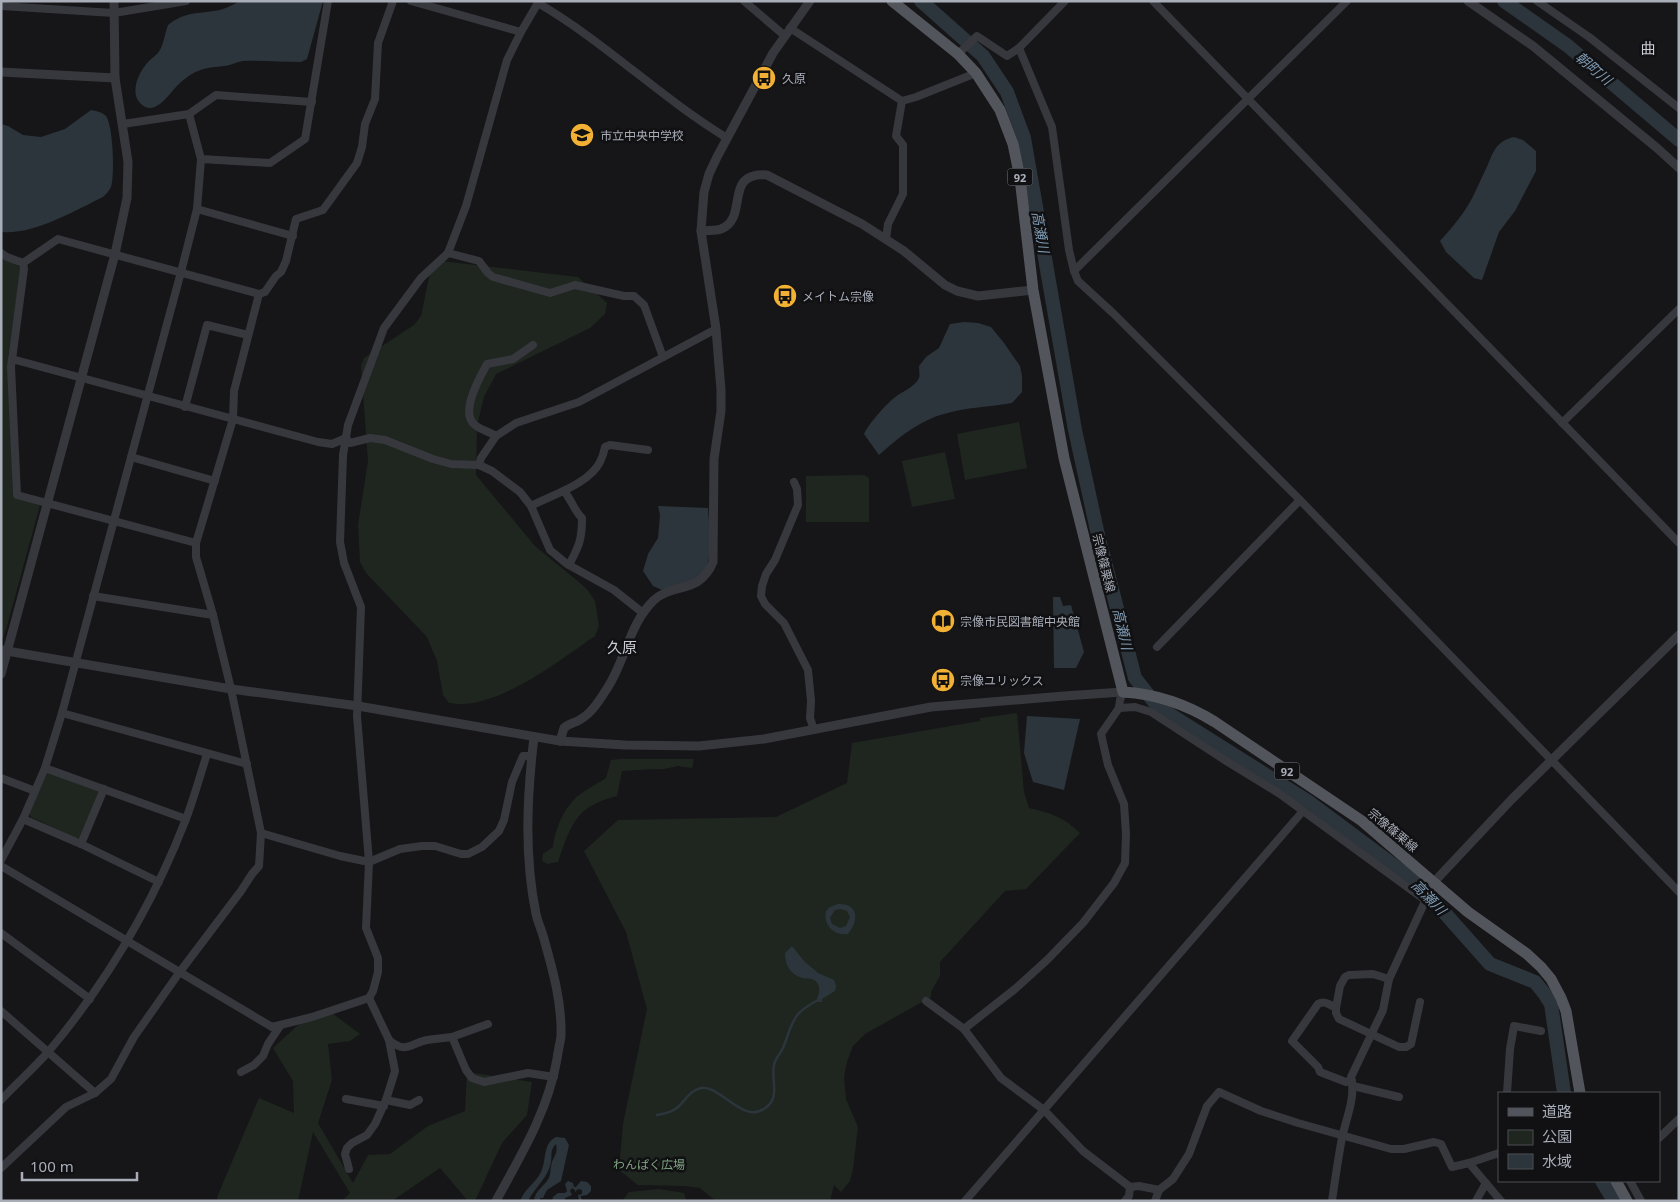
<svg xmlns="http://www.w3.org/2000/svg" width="1680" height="1202" viewBox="0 0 1680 1202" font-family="'Noto Sans','Noto Sans JP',sans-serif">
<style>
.green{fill:#1e261f}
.water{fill:#2c353c;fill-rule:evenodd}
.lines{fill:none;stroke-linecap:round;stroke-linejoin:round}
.stream{stroke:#2c353c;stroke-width:2.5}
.river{stroke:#2c353c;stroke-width:14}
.minor{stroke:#37383d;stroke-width:8}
.tertiary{stroke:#37383d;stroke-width:9}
.primary{stroke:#53555c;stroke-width:11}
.labels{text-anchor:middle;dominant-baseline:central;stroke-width:5;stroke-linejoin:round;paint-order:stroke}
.shield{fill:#111113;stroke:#7b7e86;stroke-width:1}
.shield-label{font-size:11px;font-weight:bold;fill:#a8adb8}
.poi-label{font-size:12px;fill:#a8adb8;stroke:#111113;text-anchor:start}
.street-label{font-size:12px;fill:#a8adb8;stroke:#111113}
.park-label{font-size:12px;fill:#7fa381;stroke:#111113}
.water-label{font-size:14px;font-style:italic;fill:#7f9bb3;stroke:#111113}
.quarter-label{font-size:15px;fill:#c9ccd4;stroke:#111113}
</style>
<rect width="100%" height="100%" fill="#161618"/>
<g class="green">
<polygon points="1,256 21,268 8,357 13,497 40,505 7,626 3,638 1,639"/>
<path d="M442 261 578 277 607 303 605 314 590 328 496 374 484 397 477 426 476 475 535 546 586 588 595 601 599 626 595 636C560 660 508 701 464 704 459 705 453 703 449 703L443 695 437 661 427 637 366 573 360 562 358 525 368 461 361 366 364 358 414 325 421 316 431 268Z"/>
<polygon points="1019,422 1027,468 965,480 957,434"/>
<polygon points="945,452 955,499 912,507 902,461"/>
<polygon points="864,475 869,478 869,522 806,522 806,476"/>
<path d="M1017 713 1024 792 1029 808C1053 814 1062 816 1080 833L1026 889 1005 891 940 962V976L931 992V997L865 1034 853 1046 847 1062 844 1077 846 1099 858 1127 853 1169 850 1181 841 1192 834 1185 830 1201H716L700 1188 685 1186 638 1185 619 1170 623 1124 647 1009 626 932 584 851 618 820 776 817 847 783 852 743 980 721V718Z"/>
<path d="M620 759H694L692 768 678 766 664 769H654L622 771 617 796C610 798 602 800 595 804 572 814 566 840 558 862L547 864 542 861 543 854 553 847C555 829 564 807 579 795 587 789 597 784 606 778L611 760Z"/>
<polygon points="50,772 98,790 100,794 81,838 76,838 31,817 29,813 47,773"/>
<polygon points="328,1010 360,1034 350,1041 328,1044 332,1080 318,1123 353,1183 368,1155 390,1154 428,1126 465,1111 467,1072 532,1082 527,1115 502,1143 475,1201 468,1201 440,1168 392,1201 342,1201 350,1193 313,1132 298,1201 218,1201 217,1197 259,1098 294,1113 293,1081 273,1048 298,1025"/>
<polygon points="659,1189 684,1193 686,1201 622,1201 629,1192"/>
</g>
<g class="water">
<path d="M240 1H323L307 59 301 62C282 62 262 60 243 61 237 62 231 65 225 66 215 67 207 67 198 71 192 73 184 79 179 84 170 92 155 119 140 103 129 91 140 70 149 61 152 58 157 55 160 50 164 43 165 33 168 25 185 12 194 14 214 11 223 10 231 6 240 1Z"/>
<path d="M91 110C96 111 102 112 106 116 113 125 115 176 111 187 109 191 106 194 103 197 74 211 34 235 1 232V124L8 126 23 135 41 137 65 129Z"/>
<path d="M1514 137 1523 140 1536 151V171L1515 211 1499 232 1482 280 1474 278 1446 252 1440 241C1448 232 1456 223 1463 213 1472 201 1478 185 1485 171 1493 155 1493 142 1514 137Z"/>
<path d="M964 322 978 323 991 327 1004 343 1020 366 1022 376V392L1012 403C990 407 966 407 944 414 920 420 897 439 879 455L864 434C868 425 885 405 894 398 901 392 915 387 919 378 920 375 919 370 919 366L926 357 939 348 950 324Z"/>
<path d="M658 506 708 508C709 525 714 561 702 574 693 583 674 586 662 590L653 586 643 571 648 554 658 538 660 515Z"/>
<polygon points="1053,597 1060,597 1063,606 1071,605 1084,652 1076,668 1054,668"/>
<polygon points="1027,716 1080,719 1064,790 1033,782 1024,753"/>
<path d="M838 904C859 903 859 921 848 934 834 936 823 925 826 911L830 907ZM841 909 847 911 850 917 846 926 840 928 832 924 830 918 835 910Z"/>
<path d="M792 946 804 961 818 973 834 980 836 986 835 991 822 999V1002H818L817 998C820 993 821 984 814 980 811 978 806 979 802 978 790 974 785 965 785 953Z"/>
<path d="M556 1137 565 1138 569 1145 561 1181 547 1190 543 1198H540V1201H534C535 1190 544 1187 549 1178 551 1173 550 1167 552 1162 555 1155 558 1152 556 1144 550 1150 552 1154 551 1162 548 1178 535 1187 528 1201H520C525 1188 536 1183 541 1172 547 1160 542 1144 556 1137Z"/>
<polygon points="568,1181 573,1183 574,1187 576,1187 581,1181 587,1182 591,1186 591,1191 587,1195 581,1196 581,1198 583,1201 579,1201 578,1195 582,1194 582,1190 578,1189 575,1192 575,1190 572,1188 570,1191 572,1195 565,1198 565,1201 552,1201 553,1197 558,1193 565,1193 567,1191 565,1184"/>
</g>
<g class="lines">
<path class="stream" d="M657 1115C665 1114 672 1112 678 1107 686 1100 690 1090 701 1088 722 1085 745 1129 769 1105 779 1094 771 1078 774 1065 775 1059 780 1054 783 1048 794 1020 791 1014 820 999"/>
<g class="river">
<polyline points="921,1 983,56 1007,92 1024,138 1075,430 1098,535 1135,678 1158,707 1309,802 1419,884 1490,964 1535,982 1544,993 1551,1004 1564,1093"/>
<polyline points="1504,1 1568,46 1679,140"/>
<polyline points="1602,1181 1614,1201"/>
</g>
<g class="minor">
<polyline points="411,1 521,32"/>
<polyline points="744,1 785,36"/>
<polyline points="1153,1 1679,543"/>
<polyline points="1537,1 1589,37 1679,108"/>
<path d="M538 3C605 42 661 98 727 138"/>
<polyline points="1,6 114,13 186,1"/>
<polyline points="790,28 902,101 916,97 976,73"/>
<polyline points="1019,48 1052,127 1069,250 1074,271 1078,281 1114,314 1300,500 1679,892"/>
<polyline points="958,54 977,36 1007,56 1019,48 1065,1"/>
<polyline points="123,124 189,114 216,95 312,102"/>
<polyline points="201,159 270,163 305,139 328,1"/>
<polyline points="197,209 293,236"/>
<polyline points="886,239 888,224 903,194 903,145 896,136 902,101"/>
<polyline points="1,253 7,257 23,263"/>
<polyline points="448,253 479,261 488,273 493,277 550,293 575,285 624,296 634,296 644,305 663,357"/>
<polyline points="23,263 58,239 259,294 265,292 276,276 281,272 286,261 296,219 323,210 357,163 362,147 365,124 375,99 378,43 393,1"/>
<polyline points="23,263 24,269 11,367 17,495 196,543"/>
<polyline points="1074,271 1347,1"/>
<polyline points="12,359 318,442 332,444 346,438"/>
<polyline points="185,407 207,325 248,335"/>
<polyline points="1562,423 1679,309"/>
<path d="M496 436C490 432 481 430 475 425 459 413 480 377 487 364L513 359 533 345"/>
<polyline points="346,438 350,443 370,438 385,440 433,459 451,464 479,465 492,471 520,492 531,506 550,550 567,564 614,590 643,613"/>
<polyline points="131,457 215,481"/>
<polyline points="479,465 481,458 496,436 516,423 579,402 716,329"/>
<polyline points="794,482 797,489 798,505 775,560 766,574 762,586 761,596 765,604 784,623 808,670 811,701 810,718 814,730"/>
<path d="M564 491C571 499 575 512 582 518 582 540 579 546 569 565"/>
<path d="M531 506C552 495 589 484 600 462 602 458 604 452 605 447L610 445 648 450"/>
<polyline points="93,596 213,615"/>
<polyline points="1157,647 1300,500"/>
<polyline points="1119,708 1135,707 1151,712 1223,759 1280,794 1425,900"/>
<polyline points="62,713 247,764"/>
<polyline points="45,768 186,819"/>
<polyline points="1,778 35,791"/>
<polyline points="23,819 81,844 159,882"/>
<polyline points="261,833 340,856 369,862 400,849 422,846 435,846 461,854 468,854 482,847 499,831 504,820 512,782 523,756 531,756"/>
<polyline points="81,844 104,789"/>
<polyline points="1,860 23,819 45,768 62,713 181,272 197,209 201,159 189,114"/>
<polyline points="1,866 272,1027 312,1017 369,998 373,991 378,972 378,958 366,928 369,862 357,716 361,607 344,563 340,542 343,455 348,425 384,328 421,278 448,253 466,206 507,60 521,32 539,1"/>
<polyline points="1,933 90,999"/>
<polyline points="1389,979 1373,974 1349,975 1345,977 1340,986 1336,1008 1336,1013 1339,1019 1399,1047 1406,1047 1411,1044 1420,1002"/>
<polyline points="926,1001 964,1029 1001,1078 1044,1110 1083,1151 1130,1187 1139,1186 1159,1190"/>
<path d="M1336 1008C1330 1005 1325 1000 1318 1004L1292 1041 1318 1067 1320 1072 1346 1082 1352 1081"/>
<polyline points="1,1011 95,1093"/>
<polyline points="964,1029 1015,989 1047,960 1083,923 1114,883 1125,863 1126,834 1124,804 1108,765 1101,734 1119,708 1120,700 1123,692"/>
<polyline points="452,1037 488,1024"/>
<path d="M389 1040C406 1054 409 1044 427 1040 435 1039 443 1038 452 1037L466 1070 472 1078 484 1082 528 1073 554 1077"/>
<polyline points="241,1072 254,1065 263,1056 268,1044 280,1026"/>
<polyline points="1353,1086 1399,1097"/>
<polyline points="1507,1093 1510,1049 1514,1026 1541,1031"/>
<polyline points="346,1099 384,1106"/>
<path d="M1 1100C17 1083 34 1068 49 1051 107 982 153 904 186 819 194 798 200 776 207 754"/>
<polyline points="386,1100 410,1105 419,1100"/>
<polyline points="1659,1138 1679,1119"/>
<polyline points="1469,1163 1501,1201"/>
<polyline points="1,1168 66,1107 95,1093 111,1079 134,1037 179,973 241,891 252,874 259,866 261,833 231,689 213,615 196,557 196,543 233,419 234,391 259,294"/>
<polyline points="349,1169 345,1154 347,1148 352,1143 367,1135 375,1124 386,1100 395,1071 389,1040 369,998"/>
<polyline points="1630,1181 1641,1201"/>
<polyline points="965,1201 1303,811"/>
<polyline points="1125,1201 1129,1196 1130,1187"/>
<polyline points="1155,1201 1159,1190 1173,1179 1189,1154 1207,1106 1219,1092 1261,1111 1298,1123 1391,1149 1404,1149 1434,1142 1441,1144 1452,1167 1469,1163 1499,1153"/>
<path d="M1332 1201C1335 1180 1338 1159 1342 1138 1346 1118 1356 1098 1351 1077L1383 1010 1389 979 1434 882"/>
<polyline points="1476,1201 1486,1183"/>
</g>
<g class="tertiary">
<polyline points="1468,1 1533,46 1657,148 1679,168"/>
<polyline points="1,72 115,78"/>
<path d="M701 231C708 230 715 231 721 229 750 217 722 172 767 175L862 224 904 251 945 285 957 291 978 296 1033 290"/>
<polyline points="1,650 231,689 358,706 560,741 625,745 699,746 764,739 931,707 1064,696 1123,692"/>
<polyline points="1,674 115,254 127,198 128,162 115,78 114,1"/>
<path d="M560 741 564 728C569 723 576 723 581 719 592 713 601 698 608 687 626 659 629 624 654 600 674 582 699 595 713 562L714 459 721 411V390L716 329 701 231 704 192 709 174 717 157 773 53 810 1"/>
<polyline points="1434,882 1512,799 1679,635"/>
<path d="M496 1201C521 1155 548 1111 557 1059 558 1051 560 1044 561 1036 562 1003 553 971 544 939 542 931 538 923 536 914 524 855 527 796 534 737"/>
</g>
<g class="primary">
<path d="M892 1 958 54 976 73 1000 110 1013 144 1020 178 1033 290 1064 458 1123 692C1157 694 1186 704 1215 722L1362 821 1468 912 1527 954 1541 967 1551 979 1561 998 1566 1011 1580 1093"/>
<polyline points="1616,1181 1627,1201"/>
</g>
</g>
<defs>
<g id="bus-disc" transform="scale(1.25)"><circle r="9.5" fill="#f2b134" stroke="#111113"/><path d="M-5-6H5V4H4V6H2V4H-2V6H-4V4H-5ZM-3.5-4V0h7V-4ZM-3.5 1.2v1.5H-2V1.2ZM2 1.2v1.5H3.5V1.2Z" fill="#111"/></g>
<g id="school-disc" transform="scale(1.25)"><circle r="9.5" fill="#f2b134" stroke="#111113"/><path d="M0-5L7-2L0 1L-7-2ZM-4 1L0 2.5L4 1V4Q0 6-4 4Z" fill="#111"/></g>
<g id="library-disc" transform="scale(1.25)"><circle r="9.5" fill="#f2b134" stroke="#111113"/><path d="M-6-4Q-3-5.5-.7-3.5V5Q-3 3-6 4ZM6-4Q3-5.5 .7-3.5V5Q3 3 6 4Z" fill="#111"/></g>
</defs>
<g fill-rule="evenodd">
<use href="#bus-disc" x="764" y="78"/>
<use href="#school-disc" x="582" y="135"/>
<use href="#bus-disc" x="785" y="296"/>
<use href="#library-disc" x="943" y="621"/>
<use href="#bus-disc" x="943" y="680"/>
</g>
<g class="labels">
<g class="shield">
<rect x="1007.5" y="168.5" width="25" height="17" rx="4"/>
<rect x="1274.5" y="762.5" width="25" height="17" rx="4"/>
</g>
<g class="shield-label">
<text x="1020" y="177">92</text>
<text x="1287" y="771">92</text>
</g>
<g class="poi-label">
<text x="782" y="78">久原</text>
<text x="600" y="135">市立中央中学校</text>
<text x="802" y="296">メイトム宗像</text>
<text x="960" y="621">宗像市民図書館中央館</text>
<text x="960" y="680">宗像ユリックス</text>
</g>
<g class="street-label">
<text transform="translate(1104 563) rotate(76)">宗像篠栗線</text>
<text transform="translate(1393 830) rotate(40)">宗像篠栗線</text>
</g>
<g class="park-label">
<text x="649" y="1164">わんぱく広場</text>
</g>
<g class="water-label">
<text transform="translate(1594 68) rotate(40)">朝町川</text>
<text transform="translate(1041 232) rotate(80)">高瀬川</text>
<text transform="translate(1123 629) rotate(77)">高瀬川</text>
<text transform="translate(1429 897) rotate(46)">高瀬川</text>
</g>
<g class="quarter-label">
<text x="1648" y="48">曲</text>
<text x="622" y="647">久原</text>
</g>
</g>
<rect width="1680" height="1202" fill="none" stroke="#a8adb8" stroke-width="5"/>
<rect x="1498" y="1092" width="162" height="90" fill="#111113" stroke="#4d4f55"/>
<rect x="1508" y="1108" width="25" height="8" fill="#53555c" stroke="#4d4f55"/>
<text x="1542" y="1117" font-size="15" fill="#a8adb8">道路</text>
<rect x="1508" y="1130" width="25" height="15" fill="#1e261f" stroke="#4d4f55"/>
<text x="1542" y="1142" font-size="15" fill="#a8adb8">公園</text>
<rect x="1508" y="1154" width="25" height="15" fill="#2c353c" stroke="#4d4f55"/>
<text x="1542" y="1167" font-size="15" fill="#a8adb8">水域</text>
<path d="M22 1172v8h115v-8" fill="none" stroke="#a8adb8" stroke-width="2.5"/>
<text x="30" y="1172" font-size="15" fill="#a8adb8" stroke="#111113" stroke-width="4" paint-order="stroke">100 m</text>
</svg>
